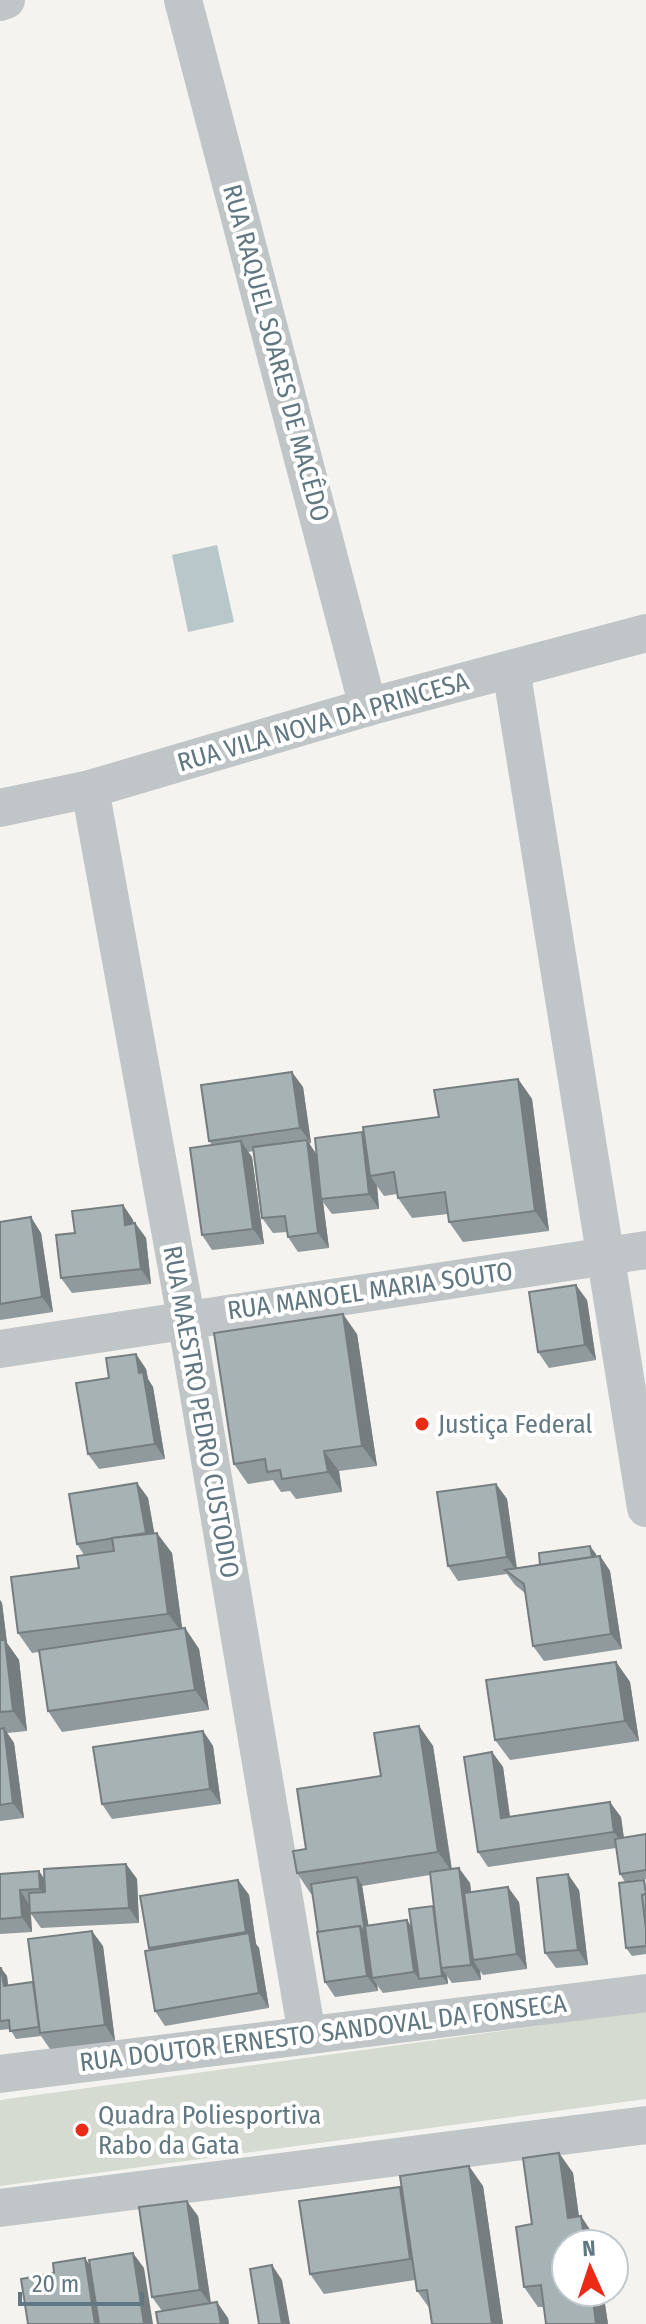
<svg xmlns="http://www.w3.org/2000/svg" width="646" height="2324" viewBox="0 0 646 2324" font-family="'Fira Sans Condensed',sans-serif">
<style>
.green{fill:#d5dbd0}
.water{fill:#b7c7ca}
.lines{fill:none;stroke-linecap:round;stroke-linejoin:round}
.minor{stroke:#c0c5c7;stroke-width:38}
.wall{fill:#90999c;fill-rule:evenodd}
.shaded-wall{fill:#757d7f}
.building{fill:#a7b2b5;stroke:#757d7f;stroke-width:2}
.poi-dot{fill:#ec2b17;stroke:#fff;stroke-width:3}
.labels{text-anchor:middle;dominant-baseline:central;stroke-width:8;stroke-linejoin:round;paint-order:stroke}
.street-label{font-size:26px;fill:#617882;stroke:#fff}
.poi-label{font-size:26px;fill:#617882;stroke:#fff;text-anchor:start}
</style>
<rect width="100%" height="100%" fill="#f4f3ef"/>
<polygon class="green" points="646,2011 646,2099 0,2186 0,2100"/>
<polygon class="water" points="217,545 234,622 188,632 172,555"/>
<g class="lines">
<g class="minor">
<polyline points="183,0 368,707"/>
<polyline points="0,2 6,0"/>
<polyline points="511,669 646,1508"/>
<polyline points="90,789 186,1318 307,2035"/>
<polyline points="0,808 90,789 368,707 646,633"/>
<polyline points="0,1349 646,1250"/>
<polyline points="0,2074 646,1993"/>
<polyline points="0,2208 646,2125"/>
</g>
</g>
<g class="wall">
<polygon points="518,1079 532,1099 549,1231 463,1242 449,1222 448,1214 412,1218 398,1198 397,1194 384,1196 377,1186 379,1209 332,1214 323,1202 329,1248 298,1252 288,1237 287,1232 273,1233 262,1218 254,1151 248,1152 252,1157 264,1244 212,1250 202,1235 212,1145 209,1141 303,1087 311,1143 309,1144 316,1154 362,1132 364,1136 439,1117"/>
<polygon points="123,1205 133,1220 134,1224 135,1223 146,1238 151,1284 72,1293 61,1278 75,1233"/>
<polygon points="0,1222 41,1233 53,1312 0,1320"/>
<polygon points="587,1300 596,1360 549,1368 538,1352"/>
<polygon points="357,1334 377,1466 339,1471 342,1492 296,1499 290,1491 281,1492 273,1480 248,1484 234,1464"/>
<polygon points="136,1354 146,1369 148,1379 153,1387 165,1459 99,1469 88,1454 109,1378"/>
<polygon points="137,1483 148,1498 154,1533 172,1553 182,1629 185,1628 199,1649 209,1710 62,1732 48,1711 39,1652 32,1653 18,1633 79,1568 84,1555 77,1544"/>
<polygon points="496,1484 507,1499 517,1568 596,1554 596,1556 600,1556 610,1571 622,1649 544,1661 533,1646 525,1593 515,1585 507,1574 458,1581 448,1566"/>
<polygon points="0,1600 2,1603 7,1643 19,1660 27,1731 7,1733 14,1743 24,1818 0,1821"/>
<polygon points="616,1662 630,1682 639,1741 510,1760 495,1740"/>
<path d="M419 1726 433 1746 452 1869 470 1883 471 1892 519 1902 527 1969 483 1975 480 1971 481 1980 452 1983 447 1976 448 1984 383 1993 377 1985 378 1991 335 1997 325 1982 313 1893 311 1894 297 1873 306 1849 381 1776ZM430 1875 434 1908 433 1906 412 1928 407 1920 368 1926 362 1886Z"/>
<polygon points="203,1731 213,1746 221,1804 112,1819 102,1804"/>
<polygon points="492,1752 503,1767 510,1816 621,1817 624,1838 646,1834 646,1879 625,1882 620,1874 616,1848 488,1867 478,1852"/>
<polygon points="126,1864 137,1879 139,1923 41,1928 31,1914 32,1932 0,1934 0,1874 39,1871 45,1880"/>
<polygon points="238,1880 249,1895 256,1944 259,1948 269,2008 165,2026 155,2011 150,1950 149,1948"/>
<polygon points="646,1883 646,1954 632,1956 626,1948"/>
<polygon points="579,1890 588,1965 556,1968 545,1953"/>
<polygon points="103,1946 115,2041 50,2049 41,2036 16,2039 10,2029 0,2030 0,1968 7,1976 8,1985 33,1982"/>
<polygon points="559,2153 573,2173 579,2217 595,2237 608,2324 546,2324 544,2307 538,2307 524,2287 532,2224"/>
<polygon points="483,2186 503,2324 432,2324 430,2309 417,2291 415,2280 324,2294 310,2274 400,2187 402,2190"/>
<polygon points="198,2216 211,2303 228,2318 229,2324 158,2324 162,2311 152,2297"/>
</g>
<g class="shaded-wall">
<polygon points="292,1072 303,1087 311,1143 300,1128"/>
<polygon points="518,1079 532,1099 549,1231 535,1211"/>
<polygon points="362,1132 373,1147 370,1176 377,1186 379,1209 369,1194"/>
<polygon points="307,1140 317,1155 321,1199 323,1202 329,1248 318,1233"/>
<polygon points="241,1141 252,1157 264,1244 253,1229"/>
<polygon points="123,1205 133,1220 136,1240 125,1225"/>
<polygon points="31,1217 41,1233 53,1312 42,1297"/>
<polygon points="135,1223 146,1238 151,1284 141,1269"/>
<polygon points="576,1285 587,1300 596,1360 585,1345"/>
<polygon points="343,1314 357,1334 377,1466 362,1446"/>
<polygon points="136,1354 146,1369 148,1379 153,1387 165,1459 155,1444"/>
<polygon points="324,1451 339,1471 342,1492 328,1472"/>
<polygon points="137,1483 148,1498 157,1548 146,1533"/>
<polygon points="496,1484 507,1499 517,1572 507,1557"/>
<polygon points="157,1533 172,1553 183,1634 168,1614"/>
<polygon points="590,1546 596,1554 598,1573 593,1565"/>
<polygon points="600,1556 610,1571 622,1649 611,1634"/>
<polygon points="0,1600 2,1603 7,1643 19,1660 27,1731 13,1711 0,1642"/>
<polygon points="185,1628 199,1649 209,1710 195,1690"/>
<polygon points="616,1662 630,1682 639,1741 625,1721"/>
<polygon points="419,1726 433,1746 452,1872 438,1852"/>
<polygon points="4,1728 14,1743 24,1818 13,1803"/>
<polygon points="203,1731 213,1746 221,1804 210,1789"/>
<polygon points="492,1752 503,1767 512,1833 501,1818"/>
<polygon points="610,1802 621,1817 625,1847 614,1832"/>
<polygon points="126,1864 137,1879 139,1923 129,1908"/>
<polygon points="459,1868 470,1883 479,1959 473,1960 480,1971 481,1980 471,1965"/>
<polygon points="39,1871 49,1886 50,1904 40,1889"/>
<polygon points="568,1874 579,1890 588,1965 578,1950"/>
<polygon points="357,1877 362,1885 371,1941 365,1933"/>
<polygon points="238,1880 249,1895 256,1944 259,1948 269,2008 259,1993 249,1936 246,1932"/>
<polygon points="508,1887 519,1902 527,1969 517,1954"/>
<polygon points="20,1890 30,1906 32,1932 22,1917"/>
<polygon points="433,1906 438,1914 441,1968 447,1976 448,1984 442,1976"/>
<polygon points="407,1920 417,1936 419,1979 414,1972"/>
<polygon points="360,1926 371,1941 372,1978 377,1985 378,1991 367,1976"/>
<polygon points="92,1931 103,1946 115,2041 105,2025"/>
<polygon points="1,1968 7,1976 9,1994 4,1986"/>
<polygon points="559,2153 573,2173 582,2239 568,2218"/>
<polygon points="469,2166 483,2186 503,2324 492,2324"/>
<polygon points="400,2187 414,2207 425,2279 410,2259"/>
<polygon points="187,2201 198,2216 211,2305 200,2290"/>
<polygon points="581,2216 595,2237 596,2244 585,2244"/>
<polygon points="133,2253 144,2268 153,2324 144,2324"/>
<polygon points="85,2258 95,2273 103,2324 95,2324"/>
<polygon points="272,2265 282,2280 290,2324 282,2324"/>
<polygon points="592,2292 603,2292 608,2324 596,2324"/>
<polygon points="217,2302 228,2318 229,2324 221,2324"/>
</g>
<g class="building">
<polygon points="292,1072 300,1128 209,1141 201,1085"/>
<polygon points="518,1079 535,1211 449,1222 445,1192 398,1198 394,1172 370,1176 363,1127 439,1117 434,1090"/>
<polygon points="362,1132 369,1194 321,1199 315,1138"/>
<polygon points="307,1140 318,1233 288,1237 285,1216 262,1218 253,1147"/>
<polygon points="241,1141 253,1229 202,1235 190,1148"/>
<polygon points="123,1205 125,1225 135,1223 141,1269 61,1278 56,1235 75,1233 72,1211"/>
<polygon points="31,1217 42,1297 0,1304 0,1222"/>
<polygon points="576,1285 585,1345 538,1352 529,1292"/>
<polygon points="343,1314 362,1446 324,1451 328,1472 282,1479 280,1470 267,1472 265,1459 234,1464 214,1333"/>
<polygon points="136,1354 139,1373 143,1372 155,1444 88,1454 76,1383 109,1378 106,1358"/>
<polygon points="137,1483 146,1533 77,1544 69,1494"/>
<polygon points="496,1484 507,1557 448,1566 437,1492"/>
<polygon points="157,1533 168,1614 18,1633 11,1577 79,1568 77,1556 114,1551 112,1538"/>
<polygon points="590,1546 592,1557 540,1565 539,1553"/>
<polygon points="600,1556 611,1634 533,1646 524,1584 505,1570"/>
<polygon points="185,1628 195,1690 48,1711 39,1650"/>
<polygon points="0,1640 5,1640 13,1711 0,1712"/>
<polygon points="616,1662 625,1721 495,1740 486,1680"/>
<polygon points="419,1726 438,1852 297,1873 293,1851 306,1849 297,1789 381,1776 374,1733"/>
<polygon points="4,1728 13,1803 0,1805 0,1729"/>
<polygon points="203,1731 210,1789 102,1804 93,1747"/>
<polygon points="492,1752 501,1818 610,1802 614,1832 478,1852 464,1757"/>
<polygon points="646,1834 646,1870 620,1874 615,1839"/>
<polygon points="126,1864 129,1908 30,1913 29,1893 45,1892 44,1869"/>
<polygon points="459,1868 471,1965 441,1968 430,1872"/>
<polygon points="39,1871 40,1889 20,1890 22,1917 0,1919 0,1874"/>
<polygon points="568,1874 578,1950 545,1953 537,1878"/>
<polygon points="357,1877 365,1933 360,1926 318,1932 311,1884"/>
<polygon points="238,1880 246,1932 149,1948 140,1896"/>
<polygon points="644,1880 646,1894 642,1895 646,1928 646,1946 626,1948 619,1883"/>
<polygon points="508,1887 517,1954 473,1960 464,1893"/>
<polygon points="646,1894 646,1928 642,1895"/>
<polygon points="433,1906 442,1976 419,1979 409,1909"/>
<polygon points="407,1920 414,1972 372,1978 365,1926"/>
<polygon points="360,1926 367,1976 325,1982 317,1932"/>
<polygon points="92,1931 105,2025 40,2033 28,1939"/>
<polygon points="249,1933 259,1993 155,2011 145,1951"/>
<polygon points="0,1968 1,1968 4,1986 33,1982 39,2027 10,2031 9,2020 0,2021"/>
<polygon points="559,2153 568,2218 581,2216 585,2244 566,2244 566,2292 592,2292 596,2324 546,2324 541,2285 524,2287 516,2227 532,2224 523,2158"/>
<polygon points="469,2166 492,2324 432,2324 427,2290 417,2291 400,2176"/>
<polygon points="400,2187 410,2259 310,2274 299,2201"/>
<polygon points="187,2201 200,2290 152,2297 139,2207"/>
<polygon points="133,2253 144,2324 99,2324 89,2260"/>
<polygon points="85,2258 95,2324 28,2324 21,2279 54,2273 53,2263"/>
<polygon points="272,2265 282,2324 259,2324 250,2269"/>
<polygon points="217,2302 221,2324 158,2324 156,2312"/>
</g>
<g class="poi-dot">
<circle cx="422" cy="1424" r="8"/>
<circle cx="82" cy="2130" r="8"/>
</g>
<g class="labels">
<g class="street-label">
<text transform="translate(276 353) rotate(75)">RUA RAQUEL SOARES DE MACÊDO</text>
<text transform="translate(323 722) rotate(-16)">RUA VILA NOVA DA PRINCESA</text>
<text transform="translate(370 1291) rotate(-8)">RUA MANOEL MARIA SOUTO</text>
<text transform="translate(201 1412) rotate(80)">RUA MAESTRO PEDRO CUSTODIO</text>
<text transform="translate(323 2033) rotate(-7)">RUA DOUTOR ERNESTO SANDOVAL DA FONSECA</text>
</g>
<g class="poi-label">
<text x="438" y="1424">Justiça Federal</text>
<text x="98" y="2115">Quadra Poliesportiva<tspan x="98" dy="30">Rabo da Gata</tspan></text>
</g>
</g>
<g transform="translate(590 2268) rotate(357)"><circle r="38" fill="#ffffff" stroke="#c0c9cd" stroke-width="2"/>
<path d="M0-6L14 30L0 20L-14 30Z" fill="#ec2b17"/>
<text y="-12" font-size="22" font-weight="bold" text-anchor="middle" fill="#617882">N</text>
</g>
<path d="M20 2292v12h122v-12" fill="none" stroke="#617882" stroke-width="4"/>
<text x="32" y="2292" font-size="24" fill="#617882" stroke="#ffffff" stroke-width="6" paint-order="stroke">20 m</text>
</svg>
